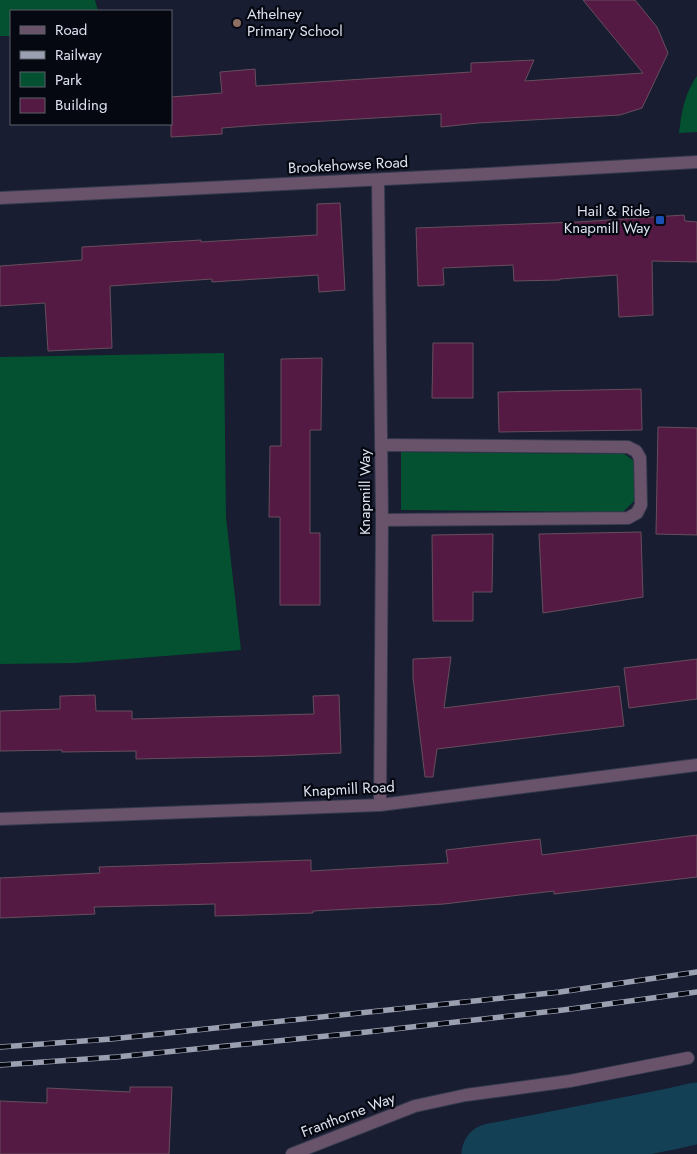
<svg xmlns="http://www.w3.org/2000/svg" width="697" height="1154" viewBox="0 0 697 1154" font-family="Jost,sans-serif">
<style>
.green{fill:#035130}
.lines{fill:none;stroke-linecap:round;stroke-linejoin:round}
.river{stroke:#144056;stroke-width:61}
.building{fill:#551a43;stroke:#664e5c}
.minor-casing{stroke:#34394c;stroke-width:14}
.minor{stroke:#68536b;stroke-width:12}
.rail-casing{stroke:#9ba0b0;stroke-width:5.5}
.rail{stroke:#060811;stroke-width:4;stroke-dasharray:11;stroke-linecap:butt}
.education-dot{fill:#8d6e63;stroke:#060811;stroke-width:2}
.transit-dot{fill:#1a4fb4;stroke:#060811;stroke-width:2}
.labels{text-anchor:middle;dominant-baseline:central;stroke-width:4.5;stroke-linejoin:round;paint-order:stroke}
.poi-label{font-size:15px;fill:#dde2f0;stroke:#060811;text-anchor:start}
.street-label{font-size:15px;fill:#dde2f0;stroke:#060811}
</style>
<rect width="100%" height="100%" fill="#181d31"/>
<g class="green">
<polygon points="0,0 95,0 98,11 11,11 11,36 0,36"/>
<path d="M697 76V132L679 133C682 111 684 95 697 76Z"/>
<polygon points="224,353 226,517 241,650 76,663 0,664 0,357"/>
<polygon points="401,452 624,454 636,462 634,501 623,512 401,510"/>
</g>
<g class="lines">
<polyline class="river" points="492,1154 671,1119 697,1113"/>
</g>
<g class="building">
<polygon points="583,0 635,0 657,27 668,53 642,108 620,115 478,123 441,127 441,114 260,125 222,128 222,134 171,137 171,97 222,93 220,72 255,69 256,86 471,72 471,63 534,60 525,81 643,73"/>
<polygon points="340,203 345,290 319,292 318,275 212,282 212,279 110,286 112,348 48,351 45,303 0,306 0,266 82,260 82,247 201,240 201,242 317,235 317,204"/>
<polygon points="684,215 685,221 697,222 697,262 652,261 653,315 619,317 617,275 560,279 560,280 514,281 513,265 443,268 444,285 418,286 416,228 578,222"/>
<polygon points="433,343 473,343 473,398 432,398"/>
<polygon points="322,358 321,430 310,430 310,533 320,533 320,605 280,605 280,517 269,517 270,446 281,446 281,359"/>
<polygon points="641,389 642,430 499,432 498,392"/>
<polygon points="658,427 697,428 697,535 656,534"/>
<polygon points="641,532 643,597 543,613 539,534"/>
<polygon points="493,534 492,592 473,592 473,621 433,621 432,535"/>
<polygon points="451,657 444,708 619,686 624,726 437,749 433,777 425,777 413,678 413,659"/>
<polygon points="697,659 697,699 629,708 624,668"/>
<polygon points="95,695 96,711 132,711 132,719 314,714 313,696 339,695 341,753 271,756 136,759 136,751 62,752 62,750 0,751 0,711 60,709 60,696"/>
<polygon points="697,835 697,877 554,894 554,891 444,904 313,911 313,913 251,915 215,916 215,904 94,907 95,914 0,918 0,878 100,873 99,867 311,860 311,871 380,867 448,863 446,850 540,839 542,855"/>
<polygon points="130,1087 172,1087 169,1154 0,1154 0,1101 47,1103 47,1088 130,1092"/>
</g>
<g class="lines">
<g class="minor-casing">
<g id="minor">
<polyline points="378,180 382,520 380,805"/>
<polyline points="0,198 487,174 697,162"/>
<polyline points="381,445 628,447 636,451 640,458 641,505 637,513 628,518 382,520"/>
<polyline points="0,819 380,805 697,765"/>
<polyline points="292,1154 415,1106 466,1095 570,1081 688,1058"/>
</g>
</g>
<use href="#minor" class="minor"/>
<g class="rail-casing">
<g id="rail">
<polyline points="0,1047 111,1039 560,992 697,972"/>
<polyline points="0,1065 116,1057 367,1032 563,1010 697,992"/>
</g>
</g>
<use href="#rail" class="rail"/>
</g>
<circle class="education-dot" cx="237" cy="23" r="5"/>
<rect class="transit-dot" x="655" y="215" width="10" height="10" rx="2.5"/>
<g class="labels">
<g class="poi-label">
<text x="247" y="14">Athelney<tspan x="247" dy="17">Primary School</tspan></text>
<text x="650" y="211" text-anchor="end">Hail &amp; Ride<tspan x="650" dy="17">Knapmill Way</tspan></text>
</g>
<g class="street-label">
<text transform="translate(348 165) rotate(-3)">Brookehowse Road</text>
<text transform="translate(365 492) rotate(-90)">Knapmill Way</text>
<text transform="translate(349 789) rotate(-3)">Knapmill Road</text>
<text transform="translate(348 1115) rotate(-21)">Franthorne Way</text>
</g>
</g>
<rect x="10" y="10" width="162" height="115" fill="#060811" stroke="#5c5f6a"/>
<rect x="20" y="26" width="25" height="8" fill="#68536b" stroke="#5c5f6a"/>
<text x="55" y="35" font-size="15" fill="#dde2f0">Road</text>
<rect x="20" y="51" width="25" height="8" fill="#9ba0b0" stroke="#5c5f6a"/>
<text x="55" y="60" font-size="15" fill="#dde2f0">Railway</text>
<rect x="20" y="72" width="25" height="15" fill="#035130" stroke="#5c5f6a"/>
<text x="55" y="85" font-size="15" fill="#dde2f0">Park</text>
<rect x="20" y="98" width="25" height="15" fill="#551a43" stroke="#5c5f6a"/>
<text x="55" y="110" font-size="15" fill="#dde2f0">Building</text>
</svg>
